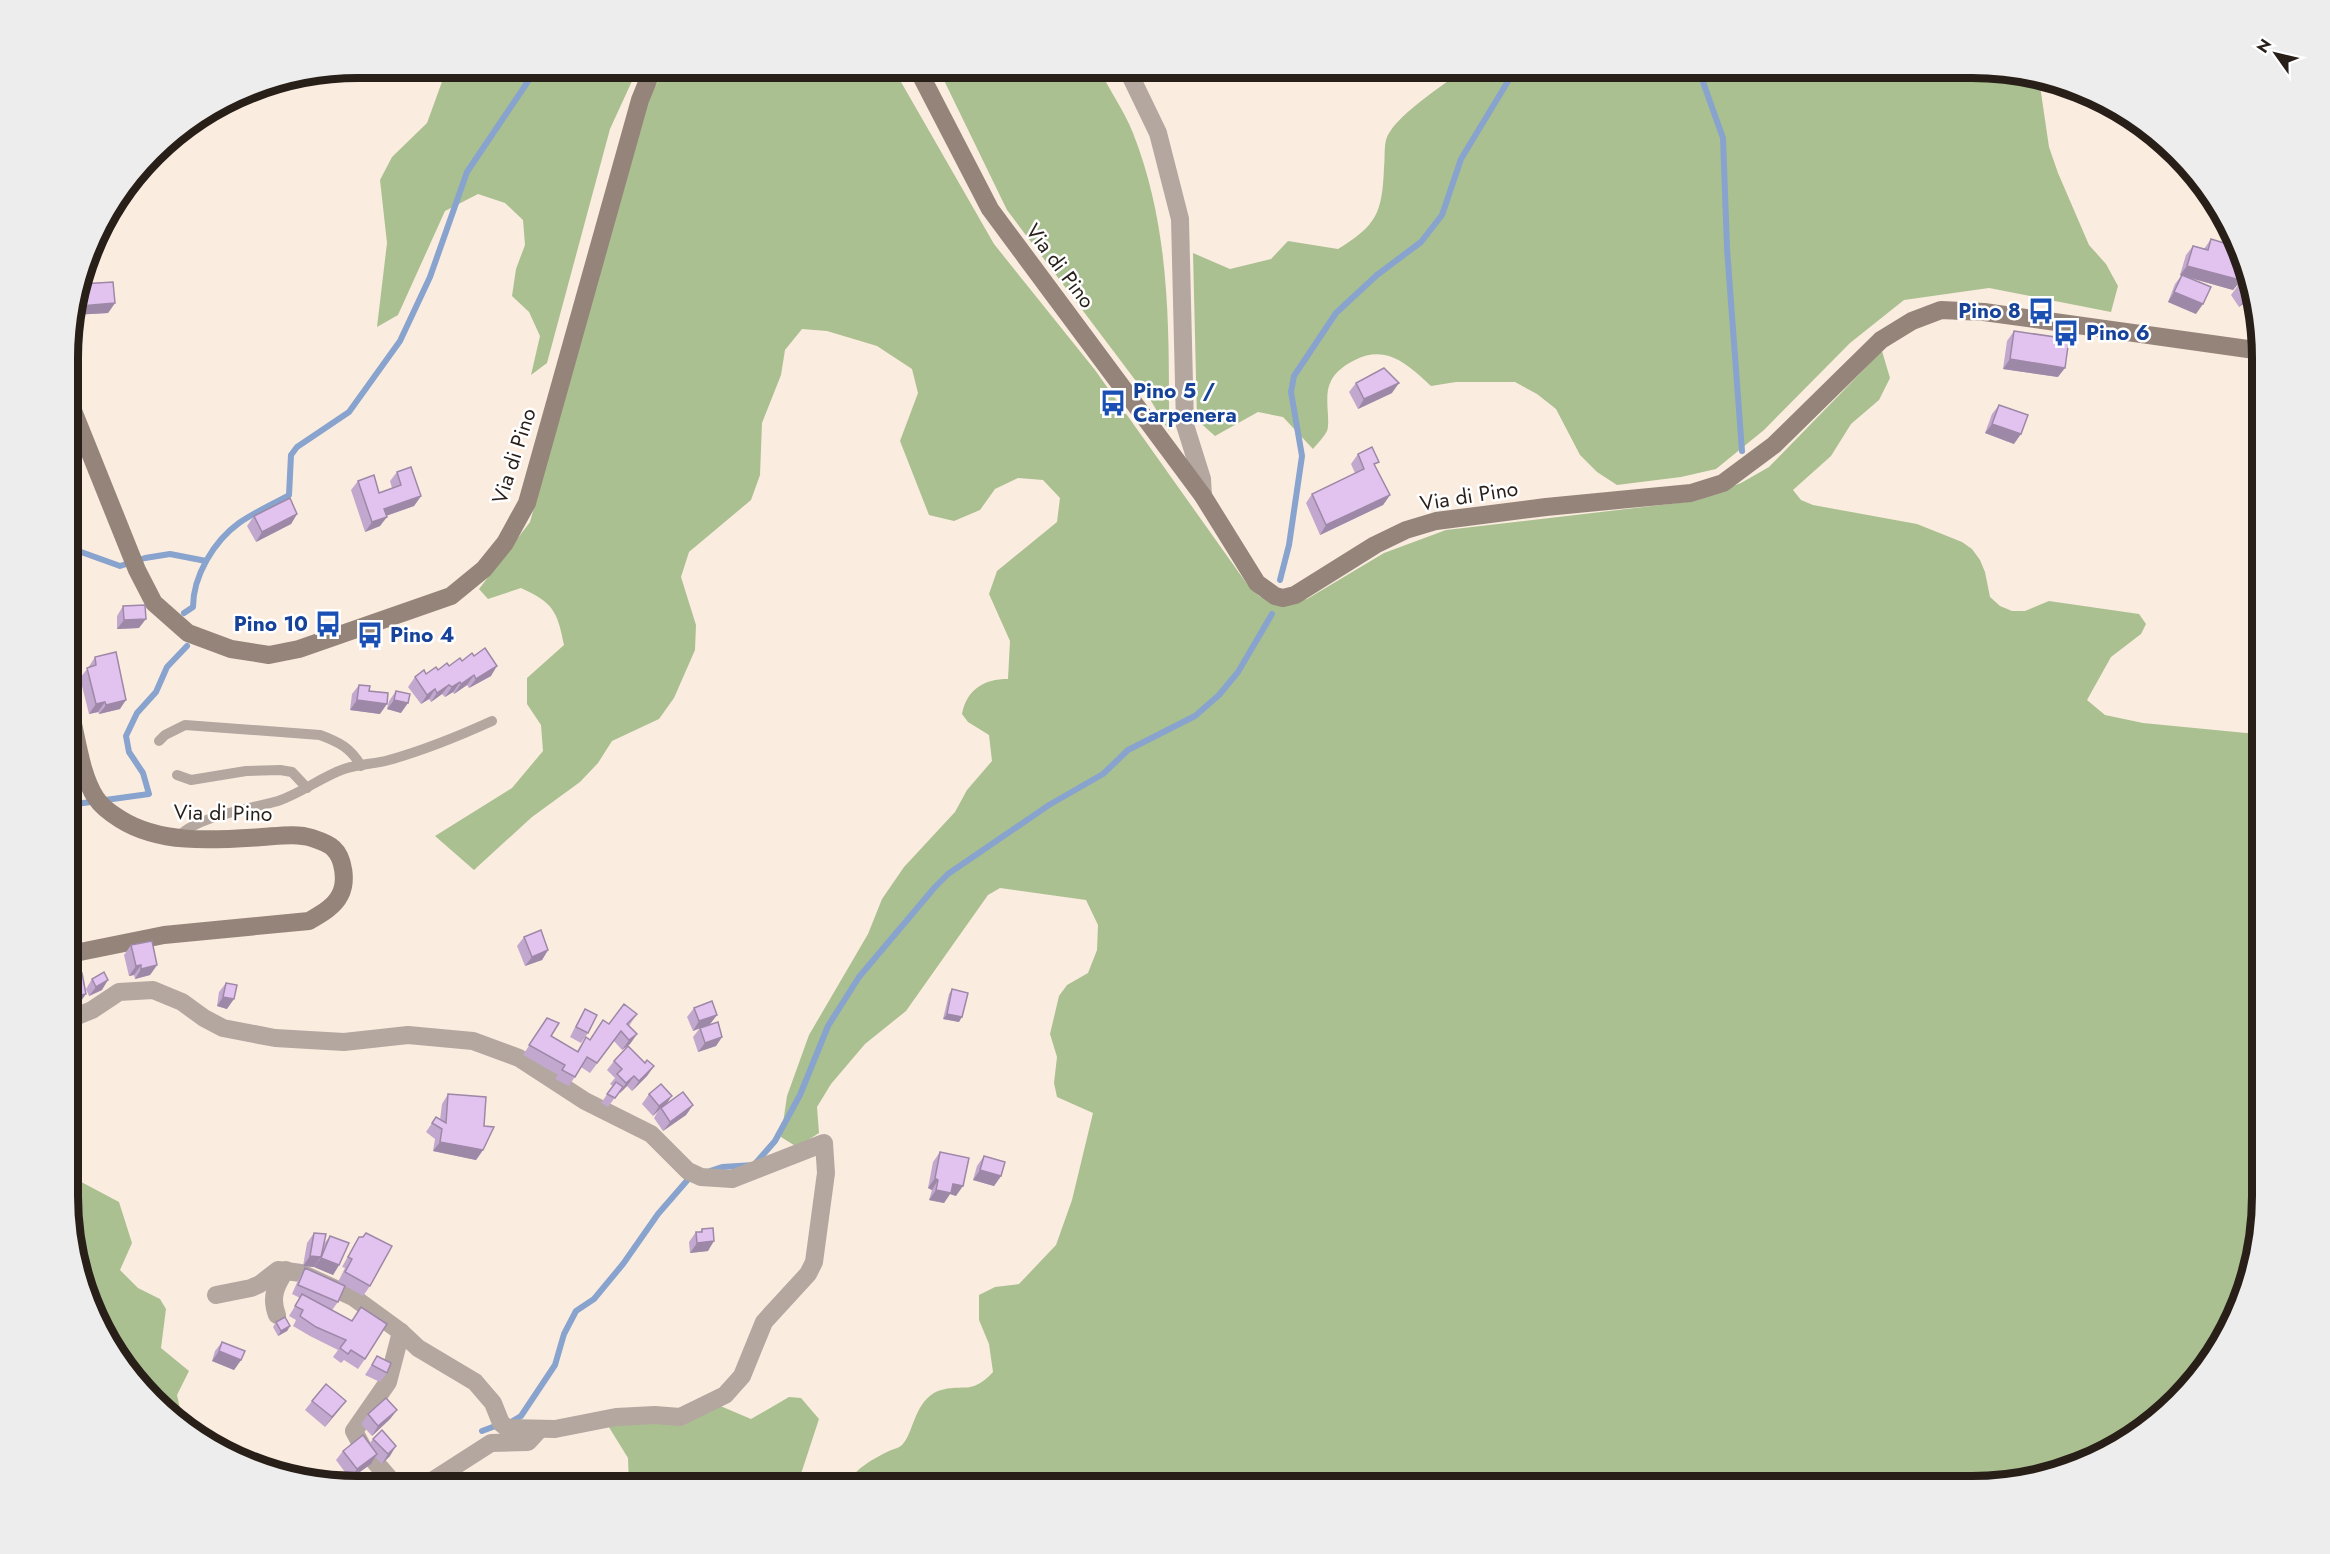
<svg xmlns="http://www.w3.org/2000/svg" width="2330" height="1554" viewBox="0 0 2330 1554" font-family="Jost,sans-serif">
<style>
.forest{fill:#abc091}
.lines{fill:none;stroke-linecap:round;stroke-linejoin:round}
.stream{stroke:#88a3cd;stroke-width:6}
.lane{stroke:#b3a7a0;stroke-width:10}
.street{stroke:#b3a7a0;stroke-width:18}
.secondary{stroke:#95847a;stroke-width:18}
.wall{fill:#c2a8ce}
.shaded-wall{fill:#9e88a7}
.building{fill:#e2c3ef;stroke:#9e88a7;stroke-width:1.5}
.labels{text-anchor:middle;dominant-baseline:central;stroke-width:5;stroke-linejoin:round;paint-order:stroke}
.street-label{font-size:21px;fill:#291f19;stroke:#fff}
.transit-label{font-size:21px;font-weight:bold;fill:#164399;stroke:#fff;text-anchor:start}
.rim{fill:none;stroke:#291f19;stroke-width:8}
</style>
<rect width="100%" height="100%" fill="#fbece0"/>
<g class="forest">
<polygon points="447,68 638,68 610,129 547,363 531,375 540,336 529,312 512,296 516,269 525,245 523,220 505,203 478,194 445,211 398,315 377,327 387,243 380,180 392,157 427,123"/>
<path d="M667 68H893L994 244 1095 370 1247 584 1259 596 1279 604 1307 599 1384 553 1446 530 1695 501 1741 483 1769 467 1882 351 1890 378 1879 400 1851 424 1831 456 1793 490 1801 500 1813 505 1917 524 1962 542 1972 549 1980 560 1985 572 1990 597 2000 606 2012 611H2025L2049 601 2139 614 2146 624 2141 634 2111 657 2087 700 2105 715 2143 723 2246 733 2262 732V1215L2247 1289 2213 1358 2117 1448 1991 1486H846C854 1469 873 1459 889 1451 893 1449 899 1448 902 1445 914 1433 914 1401 938 1391 962 1382 970 1397 993 1372L989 1344 979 1320V1295L995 1287 1019 1284 1056 1245 1072 1200 1093 1113 1057 1097 1054 1083 1057 1057 1050 1034 1059 996 1067 985 1088 973 1097 950 1098 925 1086 900 1000 888 988 895 906 1011 865 1044 831 1084 817 1107 819 1133 797 1147 781 1137 787 1096 809 1035 868 934 882 899 904 867 955 812 967 790 992 761 989 735 968 722 962 714C967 689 984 679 1008 679L1010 641 989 594 997 571 1057 522 1060 498 1043 480 1018 478 995 489 980 510 954 521 929 515 900 441 918 393 912 369 877 346 827 331 802 329 785 350 781 375 762 423 760 475 751 500 689 552 681 577 696 625 695 650 674 698 659 719 612 741 598 763 580 782 532 817 474 870 435 836 512 788 543 751 541 725 527 704V678L564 645C557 610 553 603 521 588L488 599 479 589 530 522 647 98Z"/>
<path d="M938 68H1099C1109 90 1124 110 1133 133 1171 230 1169 329 1169 431L1151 401 1007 210Z"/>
<path d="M1448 68H1973L2039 79 2049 147 2058 173 2089 245 2106 264 2118 286 2111 312 1989 288 1904 300 1850 343 1764 430 1716 469 1681 477 1617 485 1597 472 1580 455 1556 409 1537 394 1515 382H1456L1431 386C1408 365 1387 344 1355 360 1346 364 1335 372 1331 381 1323 395 1331 420 1327 431 1324 437 1317 444 1313 449L1283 417 1258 412 1215 436 1197 420 1193 253 1230 269 1271 259 1288 241 1338 249C1377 225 1382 213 1384 168 1385 159 1384 148 1386 140 1392 118 1441 87 1459 73Z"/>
<polygon points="70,1176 119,1202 132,1243 120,1270 138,1288 160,1299 166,1309 161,1348 189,1371 177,1395 183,1423 107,1342 70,1234"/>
<polygon points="789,1397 801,1398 819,1419 797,1486 629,1486 628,1458 607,1424 671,1424 718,1405 751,1419"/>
</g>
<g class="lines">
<g class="stream">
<polyline points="1698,68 1723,138 1727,248 1742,451"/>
<polyline points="70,548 120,566 145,558 170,554 206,561"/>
<polyline points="1280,580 1289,545 1302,456 1291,392 1294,376 1336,313 1377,275 1421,242 1442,215 1461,159 1516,68"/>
<path d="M184 613 193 607C193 576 214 541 239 523 255 512 273 504 289 495L291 455 297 447 349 412 400 341 430 277 467 172 537 68"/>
<polyline points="70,809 76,804 149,794 143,773 129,752 126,736 137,713 156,692 167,667 187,646"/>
<polyline points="710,1171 722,1167 754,1165 775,1141 800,1095 828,1026 859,977 935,887 948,874 1049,805 1103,774 1128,750 1195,716 1219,695 1238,672 1272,614"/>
<polyline points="511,1422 521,1416 555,1365 564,1334 576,1311 594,1299 623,1264 658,1214 691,1176"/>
<polyline points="482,1431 498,1425"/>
</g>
<g class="lane">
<path d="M159 741 165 735 185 725 320 735C339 742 351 748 361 766"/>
<polyline points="177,775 191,780 246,771 280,770 292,772 307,788"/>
<path d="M177 838C195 816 251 809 278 801 302 793 321 777 344 769 359 764 375 764 389 760 425 750 459 736 492 721"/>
</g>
<g class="street">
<polyline points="1131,77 1158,133 1180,219 1185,425 1202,479 1203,496"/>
<polyline points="70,1019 92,1010 119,992 153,990 182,1002 204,1018 223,1028 275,1038 344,1042 408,1035 473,1041 519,1058 585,1101 651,1134 688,1171 701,1177 732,1179 824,1143 826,1173 814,1262 808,1274 764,1322 742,1376 725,1395 680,1417 655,1415 616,1417 555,1429 507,1428 501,1423 493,1403 475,1382 418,1348 401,1332 353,1297 301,1273 278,1270 260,1284 251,1288 216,1295"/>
<path d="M277 1315C270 1297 276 1285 286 1270"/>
<polyline points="396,1486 363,1448 354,1431 388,1382 401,1332"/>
<polyline points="424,1486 491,1443 528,1442 540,1429"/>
</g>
<g class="secondary">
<polyline points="917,68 990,209 1203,496 1257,583 1275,596 1283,598 1295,595 1375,545 1406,530 1436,521 1546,507 1691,493 1723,483 1774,445 1881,340 1912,321 1941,310 1984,312 2262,351"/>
<polyline points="70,403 137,570 154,603 188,633 231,649 269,655 299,649 451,596 484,569 505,543 527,503 640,100 653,68"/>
<path d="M70 711C77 738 81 776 96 798 101 806 112 814 120 819 161 845 216 840 262 837 278 836 297 833 312 838 318 840 329 844 333 848 344 858 347 882 340 895 334 907 321 914 309 921L164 935 70 954"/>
</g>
</g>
<g class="wall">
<polygon points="2211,239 2242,282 2244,281 2250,299 2239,307 2231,295 2239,284 2238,284 2233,290 2190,278 2196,314 2168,302 2175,284 2181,276 2180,275 2186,255 2193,246 2204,249"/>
<polygon points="81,284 115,303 108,313 73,315 73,311"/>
<polygon points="2014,331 2058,377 2003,369 2007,341"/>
<polygon points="1356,383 1392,393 1358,409 1349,392"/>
<polygon points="1999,405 2014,444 1985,433 1992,414"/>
<polygon points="1358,454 1375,467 1390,495 1383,505 1320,535 1306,503 1312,494 1355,473 1351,464"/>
<polygon points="397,472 421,496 414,506 386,516 380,526 365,532 351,490 358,481 379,493 392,488 390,481"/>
<polygon points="297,514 291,524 256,542 247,526 254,516"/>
<polygon points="123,606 139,628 117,629 117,616"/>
<polygon points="95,657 120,709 99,714 98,712 89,714 80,678 88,668"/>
<polygon points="462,661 491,676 469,688 467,685 454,694 453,692 445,697 442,694 431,702 429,699 421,704 408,687 415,677"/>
<polygon points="359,685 369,691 380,714 350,710 352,694"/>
<polygon points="396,691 401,713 387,709 389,701"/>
<polygon points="524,937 548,950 542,960 525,966 517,946"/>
<polygon points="131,945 157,965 150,975 135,979 134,975 129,976 124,955"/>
<polygon points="92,979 102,990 89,996 86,989"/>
<polygon points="226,983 227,1009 217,1006 219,992"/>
<polygon points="952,989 959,1022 943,1019 949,994"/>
<polygon points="694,1008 717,1015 710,1024 722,1037 716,1046 698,1052 693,1037 700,1028 693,1031 687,1017"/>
<polygon points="585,1009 588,1033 581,1043 570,1037 579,1019"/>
<polygon points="637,1014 629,1026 637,1034 630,1044 622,1050 614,1041 590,1073 581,1067 569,1086 555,1079 558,1075 523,1055 547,1018 551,1036 577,1051 586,1037 590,1040 603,1020 609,1024"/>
<polygon points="614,1061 645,1063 654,1066 647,1076 632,1091 627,1086 620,1093 619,1092 608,1107 601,1103 613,1086 610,1084 615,1078 607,1070"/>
<polygon points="448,1094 483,1150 476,1160 433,1151 435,1139 426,1132 436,1117 440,1120 442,1104"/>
<polygon points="649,1094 666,1104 693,1105 686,1115 663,1131 654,1118 658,1111 653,1116 642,1104"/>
<polygon points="940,1152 956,1196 950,1194 944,1203 929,1200 932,1190 928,1188 933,1162"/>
<polygon points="984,1156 1001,1176 994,1186 973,1180 977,1166"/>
<polygon points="702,1229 708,1251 690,1253 689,1242 696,1232 700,1232"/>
<polygon points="314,1233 323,1245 330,1236 339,1265 333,1275 314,1267 315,1266 314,1267 303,1266 307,1243"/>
<polygon points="359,1237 370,1286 363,1296 338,1282 345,1268 342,1267 353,1247"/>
<polygon points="305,1268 338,1302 332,1310 365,1359 358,1369 344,1360 341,1363 333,1357 338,1350 310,1336 293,1326 296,1320 289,1316 300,1298 292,1294 299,1278"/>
<polygon points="276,1322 290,1326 287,1331 278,1336 273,1327"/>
<polygon points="222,1342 241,1360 234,1370 212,1361 215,1351"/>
<polygon points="377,1356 387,1373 380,1382 365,1375"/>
<polygon points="312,1401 339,1410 325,1427 305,1410"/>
<polygon points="397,1410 390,1419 372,1436 361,1424 368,1414"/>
<polygon points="373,1439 390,1456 382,1464 375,1457 371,1464 350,1479 336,1460 343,1451 369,1444"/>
</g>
<g class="shaded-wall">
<polygon points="2187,266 2242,274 2244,280 2241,285 2238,284 2233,290 2180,275"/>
<polygon points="2174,292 2203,304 2196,314 2168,302"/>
<polygon points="2249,295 2250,299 2239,307 2246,298"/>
<polygon points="115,303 108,313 73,315 80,306"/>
<polygon points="2010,359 2065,368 2058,377 2003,369"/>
<polygon points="1399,383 1392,393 1358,409 1364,399"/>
<polygon points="1992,424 2021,434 2014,444 1985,433"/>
<polygon points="1390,495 1383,505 1320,535 1326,525"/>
<polygon points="421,496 414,506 377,519 384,509"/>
<polygon points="297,514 291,524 256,542 262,532"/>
<polygon points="387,517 380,526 365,532 372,522"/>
<polygon points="146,619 139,628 117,629 124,620"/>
<polygon points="497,666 491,676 469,688 476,679"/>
<polygon points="474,675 467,685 454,694 461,684"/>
<polygon points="460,682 453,692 445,697 452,687"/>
<polygon points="449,685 442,694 431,702 437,693"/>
<polygon points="435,689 429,699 421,704 427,695"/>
<polygon points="126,700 120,709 99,714 106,705"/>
<polygon points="357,700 387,704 380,714 350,710"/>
<polygon points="394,700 408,703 401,713 387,709"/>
<polygon points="105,702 98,712 89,714 96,704"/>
<polygon points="548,950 542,960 525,966 532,957"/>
<polygon points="141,965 134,975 129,976 136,966"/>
<polygon points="157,965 150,975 135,979 141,969"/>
<polygon points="108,980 102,990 89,996 96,987"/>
<polygon points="86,994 79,1004 70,1006 70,997"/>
<polygon points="223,997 234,999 227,1009 217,1006"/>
<polygon points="947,1014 962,1017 959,1022 943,1019"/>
<polygon points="717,1015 710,1024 693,1031 699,1021"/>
<polygon points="637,1034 630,1044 622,1050 629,1040"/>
<polygon points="722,1037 716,1046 698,1052 705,1043"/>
<polygon points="654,1066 647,1076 632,1091 639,1081"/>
<polygon points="634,1076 627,1086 620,1093 626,1083"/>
<polygon points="672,1096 665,1106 661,1108 653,1116 659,1106"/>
<polygon points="693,1105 686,1115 663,1131 670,1122"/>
<polygon points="440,1142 483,1150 476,1160 433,1151"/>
<polygon points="980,1170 1001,1176 994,1186 973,1180"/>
<polygon points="935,1178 938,1180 932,1190 928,1188"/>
<polygon points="953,1184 963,1186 956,1196 950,1194 944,1203 929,1200 936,1190"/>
<polygon points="714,1241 708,1251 690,1253 697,1243"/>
<polygon points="310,1256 321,1257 314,1267 303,1266"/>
<polygon points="321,1258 339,1265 333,1275 314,1267"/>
<polygon points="290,1326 287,1331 278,1336 281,1331"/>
<polygon points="219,1351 241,1360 234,1370 212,1361"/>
<polygon points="346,1401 339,1410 325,1427 332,1417"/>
<polygon points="397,1410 390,1419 372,1436 378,1426"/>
<polygon points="396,1446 390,1456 382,1464 388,1454"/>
<polygon points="377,1454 371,1464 350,1479 357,1469"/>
</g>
<g class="building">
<polygon points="2211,239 2234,246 2242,274 2240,280 2187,266 2193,246 2208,250"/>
<polygon points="2182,275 2211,287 2203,304 2174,292"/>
<polygon points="2244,281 2249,295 2246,298 2238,285"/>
<polygon points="113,282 115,303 80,306 79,291 81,284"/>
<polygon points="2014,331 2069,339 2065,368 2010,359"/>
<polygon points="1384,368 1399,383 1364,399 1356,383"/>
<polygon points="1999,405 2028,415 2021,434 1992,424"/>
<polygon points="1372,447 1379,462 1374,464 1390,495 1326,525 1312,494 1364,469 1358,454"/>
<polygon points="411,467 421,496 384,509 387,517 372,522 358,481 374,475 379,493 401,485 397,472"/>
<polygon points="290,498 297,514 262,532 254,516"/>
<polygon points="145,605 146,619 124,620 123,606"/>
<polygon points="485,648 497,666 476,679 474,675 461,684 460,682 452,687 449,685 437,693 435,689 427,695 415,677 424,670 426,674 436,667 438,670 447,663 449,666 460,658 462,661 472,653 474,656"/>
<polygon points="116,652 126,700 106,705 105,702 96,704 87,668 96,665 95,657"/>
<polygon points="359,685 370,686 369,691 388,693 387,704 357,700"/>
<polygon points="396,691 410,694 408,703 394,700"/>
<polygon points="71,859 73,873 70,874 70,860"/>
<polygon points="541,930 548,950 532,957 524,937"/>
<polygon points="152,941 157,965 141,969 141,965 136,966 131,945"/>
<polygon points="104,972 108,980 96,987 92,979"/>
<polygon points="82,973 86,994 70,997 70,975"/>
<polygon points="226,983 237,985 234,999 223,997"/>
<polygon points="952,989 968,993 962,1017 947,1014"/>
<polygon points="712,1001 717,1015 699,1021 694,1008"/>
<polygon points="624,1004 637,1014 627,1024 637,1034 629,1040 621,1031 597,1063 587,1057 575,1077 562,1070 565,1065 529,1045 547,1018 559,1023 551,1036 578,1052 586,1037 590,1040 603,1020 609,1024"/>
<polygon points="585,1009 597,1015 588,1033 576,1027"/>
<polygon points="718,1022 722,1037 705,1043 700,1028"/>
<polygon points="628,1046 645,1063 647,1060 654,1066 639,1081 634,1076 626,1083 617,1074 622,1069 614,1061"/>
<polygon points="616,1082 623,1087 615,1098 607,1094"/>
<polygon points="661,1084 672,1096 659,1106 649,1094"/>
<polygon points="683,1092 693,1105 670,1122 661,1108"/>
<polygon points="448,1094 486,1097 484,1126 494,1127 483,1150 440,1142 442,1129 432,1123 436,1117 446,1123"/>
<polygon points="940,1152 969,1158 963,1186 953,1184 951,1193 936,1190 938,1180 935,1178"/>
<polygon points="984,1156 1005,1162 1001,1176 980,1170"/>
<polygon points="713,1228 714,1241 697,1243 696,1232 702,1232 702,1229"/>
<polygon points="314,1233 326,1234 321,1257 310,1256"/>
<polygon points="366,1233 392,1246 370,1286 345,1272 352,1259 348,1257 359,1237 363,1237"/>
<polygon points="330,1236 349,1243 339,1265 321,1258"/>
<polygon points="305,1268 345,1286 338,1302 298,1285"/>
<polygon points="302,1294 352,1321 361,1307 387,1324 365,1359 351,1350 348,1354 340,1348 346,1340 316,1327 300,1316 303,1310 295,1306"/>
<polygon points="285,1317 290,1326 281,1331 276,1322"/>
<polygon points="222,1342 245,1351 241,1360 219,1351"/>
<polygon points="377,1356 391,1363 387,1373 372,1365"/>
<polygon points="326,1384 346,1401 332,1417 312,1401"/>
<polygon points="386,1398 397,1410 378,1426 368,1414"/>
<polygon points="382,1430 396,1446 388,1454 373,1439"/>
<polygon points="363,1435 377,1454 357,1469 343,1451"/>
<polygon points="252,1458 260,1467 259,1468 247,1462"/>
<polygon points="379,1473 388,1486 366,1486 364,1485"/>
</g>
<defs>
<g id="bus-bare" transform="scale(2.07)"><path d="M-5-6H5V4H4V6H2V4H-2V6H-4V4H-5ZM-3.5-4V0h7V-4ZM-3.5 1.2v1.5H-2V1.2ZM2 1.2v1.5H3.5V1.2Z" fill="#1a4fb4" stroke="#fff" stroke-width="2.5" paint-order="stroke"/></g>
</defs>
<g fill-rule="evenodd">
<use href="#bus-bare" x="2041" y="311"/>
<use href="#bus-bare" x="2066" y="333"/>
<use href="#bus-bare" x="1113" y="403"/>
<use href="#bus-bare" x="328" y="624"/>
<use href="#bus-bare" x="370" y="635"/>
</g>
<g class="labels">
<g class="street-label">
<text transform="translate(1060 266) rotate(53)">Via di Pino</text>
<text transform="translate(514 456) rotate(-72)">Via di Pino</text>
<text transform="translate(1469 496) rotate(-9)">Via di Pino</text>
<text transform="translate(223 813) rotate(1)">Via di Pino</text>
</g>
<g class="transit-label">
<text x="2021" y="311" text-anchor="end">Pino 8</text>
<text x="2086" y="333">Pino 6</text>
<text x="1133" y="391">Pino 5 /<tspan x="1133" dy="24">Carpenera</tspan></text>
<text x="308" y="624" text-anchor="end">Pino 10</text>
<text x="390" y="635">Pino 4</text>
</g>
</g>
<path d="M0 0H2330V1554H0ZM358 78H1972A280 280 0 0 1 2252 358V1196A280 280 0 0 1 1972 1476H358A280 280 0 0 1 78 1196V358A280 280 0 0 1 358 78Z" fill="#eeeded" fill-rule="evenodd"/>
<path class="rim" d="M358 78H1972A280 280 0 0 1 2252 358V1196A280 280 0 0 1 1972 1476H358A280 280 0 0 1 78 1196V358A280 280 0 0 1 358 78Z"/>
<g transform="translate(2276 54) rotate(304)" stroke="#ffffff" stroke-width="4.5" paint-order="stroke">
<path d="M0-4.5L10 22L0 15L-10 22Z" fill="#291f19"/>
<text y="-9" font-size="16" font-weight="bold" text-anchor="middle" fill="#291f19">N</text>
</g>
</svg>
